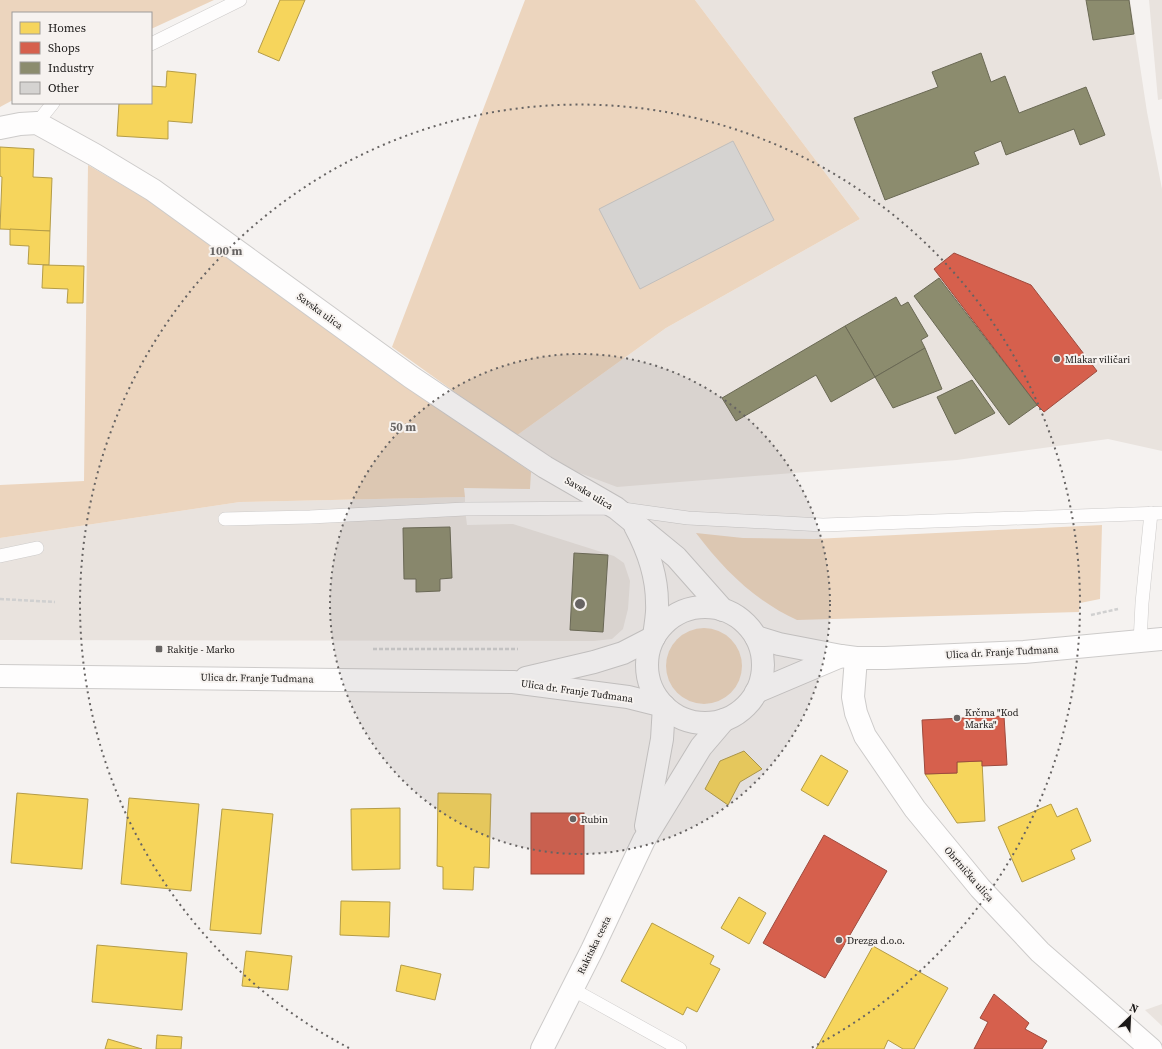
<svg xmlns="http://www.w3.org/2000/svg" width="1162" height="1049" viewBox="0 0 1162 1049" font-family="'Source Serif 4',serif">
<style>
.built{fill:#e9e3de}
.green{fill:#ecd5be}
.homes{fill:#f6d55c;stroke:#b49c47}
.shops{fill:#d6604d;stroke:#9e4a3d}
.industry{fill:#8c8c6e;stroke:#6a6954}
.building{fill:#d5d3d1;stroke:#c0bebc}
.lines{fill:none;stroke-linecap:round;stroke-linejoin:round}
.lane-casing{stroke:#cdcbca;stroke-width:14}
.street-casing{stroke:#cdcbca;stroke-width:24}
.secondary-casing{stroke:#cdcbca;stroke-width:24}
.path{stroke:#d0d0d0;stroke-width:2.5;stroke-dasharray:4 2;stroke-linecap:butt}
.lane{stroke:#fefdfd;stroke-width:13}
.street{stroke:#fefdfd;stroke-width:22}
.secondary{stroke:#fefdfd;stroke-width:22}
.ring{fill:none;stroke:#676463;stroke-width:2;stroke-dasharray:2 4}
.poi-dot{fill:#676463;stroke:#f6f2ef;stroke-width:1.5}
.labels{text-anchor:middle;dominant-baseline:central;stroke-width:4;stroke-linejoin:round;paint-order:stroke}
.street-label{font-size:10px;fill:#1a1817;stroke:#f6f2ef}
.poi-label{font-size:10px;fill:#1a1817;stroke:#f6f2ef;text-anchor:start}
.centre{fill:#676463;stroke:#f6f2ef;stroke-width:2}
.ring-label{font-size:12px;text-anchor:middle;font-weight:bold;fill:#676463;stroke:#f6f2ef;stroke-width:4;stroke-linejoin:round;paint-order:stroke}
</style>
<rect width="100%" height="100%" fill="#f5f2f0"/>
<g class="built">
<polygon points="695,0 1130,0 1147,112 1162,189 1162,451 1108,439 957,460 617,487 577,472 516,436 666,328 860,219"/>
<polygon points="1149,0 1162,0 1162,99 1158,100"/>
<polygon points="465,497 465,509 467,525 513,524 614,556 624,563 630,581 628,609 623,629 612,639 594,641 0,640 0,538 240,502"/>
<polygon points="1162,1004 1162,1026 1145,1010"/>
</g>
<g class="green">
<polygon points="0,0 214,0 151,29 151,13 13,13 13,100 0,107"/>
<polygon points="525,0 695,0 860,219 666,328 516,436 392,347"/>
<polygon points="88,165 148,200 404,384 531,472 530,489 464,488 465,497 240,502 0,538 0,485 84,481"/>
<path d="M1102 525 1100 599 1080 603 1079 612 797 620C755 601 723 569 696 533L743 538 814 539Z"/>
<circle cx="704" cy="666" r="38"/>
</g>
<g class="homes">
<polygon points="280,0 305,0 279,61 258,52"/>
<polygon points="167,71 196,74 192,123 168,121 168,139 117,136 119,103 151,103 151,86 166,87"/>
<polygon points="0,147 34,149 33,177 52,178 50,231 0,229 2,177 0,176"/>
<polygon points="10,229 50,231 49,265 28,264 29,246 10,245"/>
<polygon points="43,265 84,266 83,303 67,303 68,289 42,288"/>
<polygon points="744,751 762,769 740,782 728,805 705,789 720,761"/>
<polygon points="821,755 848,771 828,806 801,790"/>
<polygon points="982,761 985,821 957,823 925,774 957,773 957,762"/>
<polygon points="17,793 88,799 82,869 11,863"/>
<polygon points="438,793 491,794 489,868 474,867 473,890 443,889 443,867 437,866"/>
<polygon points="129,798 199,804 191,891 121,884"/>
<polygon points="1051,804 1057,817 1077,808 1091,841 1071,850 1075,859 1022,882 998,827"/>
<polygon points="400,808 400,869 352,870 351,809"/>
<polygon points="222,809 273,814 261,934 210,930"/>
<polygon points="739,897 766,913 749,944 721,928"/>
<polygon points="341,901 390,902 389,937 340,935"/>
<polygon points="652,923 714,956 710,964 720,969 697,1012 687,1007 683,1015 621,981"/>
<polygon points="97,945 187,953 182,1010 92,1002"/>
<polygon points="873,946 948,988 914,1049 903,1049 888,1040 884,1049 816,1049"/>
<polygon points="246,951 292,956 288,990 242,986"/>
<polygon points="401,965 441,974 435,1000 396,991"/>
<polygon points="157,1035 182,1037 181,1049 156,1049"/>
<polygon points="108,1039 142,1049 105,1049"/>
</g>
<g class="shops">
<polygon points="954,253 1031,285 1097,371 1044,412 1037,405 934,269"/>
<polygon points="1004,716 1007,765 982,766 982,761 957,762 957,773 925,774 922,720"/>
<rect x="531" y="813" width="53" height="61"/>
<polygon points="824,835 887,871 825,978 763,943"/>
<polygon points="994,994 1029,1023 1025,1029 1047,1041 1042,1049 974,1049 988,1022 980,1018"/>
</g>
<g class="industry">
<polygon points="1086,0 1129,0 1134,34 1093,40"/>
<polygon points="981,53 991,82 1005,76 1019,113 1086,87 1105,135 1080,145 1074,129 1006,155 1001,141 974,152 979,164 885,200 854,118 938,87 932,72"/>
<polygon points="939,278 1037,405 1009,425 914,296"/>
<polygon points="896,297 901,306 908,302 928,336 921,340 925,348 875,377 845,326"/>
<polygon points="845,326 875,377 831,402 816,375 736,421 722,398"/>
<polygon points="925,348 942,389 893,408 875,377"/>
<polygon points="972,380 995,413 955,434 937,397"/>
<polygon points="450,527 452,578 440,579 440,591 416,592 416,579 404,579 403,528"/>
<polygon points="574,553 608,555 603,632 570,630"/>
</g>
<polygon class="building" points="733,141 774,220 640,289 599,209"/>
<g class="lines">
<g class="lane-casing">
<g id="lane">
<polyline points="151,44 240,0"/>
<polyline points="37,123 53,103"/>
<polyline points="225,519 310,517 465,509 616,508 688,518 823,525 1162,513"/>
<polyline points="0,556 37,548"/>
<polyline points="1140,642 1142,603 1151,513"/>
<polyline points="572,989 680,1049"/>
</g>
</g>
<g class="street-casing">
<g id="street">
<polyline points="0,128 20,124 37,123 95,155 153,190 411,377 545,467 616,508 676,557 723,610"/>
<path d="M635 526C648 550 657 575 657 603 658 614 655 626 654 637"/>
<polyline points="856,658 853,697 856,713 865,736 915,809 980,888 1040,952 1151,1049"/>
</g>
</g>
<g class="secondary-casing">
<g id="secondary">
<circle cx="705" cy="665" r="58"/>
<polyline points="756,637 779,644 841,656 856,658 885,658 1024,652 1162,639"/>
<polyline points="0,676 513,682 628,697 664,706"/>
<polyline points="526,678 594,662 623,653 654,637"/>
<polyline points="756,692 841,656"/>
<polyline points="646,826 662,739 664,706"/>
<polyline points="542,1049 592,950 644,840 701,747 724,720"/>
</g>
</g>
<g class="path">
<polyline points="0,599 55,602"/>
<polyline points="1091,615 1118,609"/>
<polyline points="373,649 518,649"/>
</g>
<use href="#lane" class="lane"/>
<use href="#street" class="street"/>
<use href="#secondary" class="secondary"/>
</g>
<circle cx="580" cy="604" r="250" fill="#676463" fill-opacity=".12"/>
<g class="ring">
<circle cx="580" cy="604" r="250"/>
<path d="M349 1048A500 500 0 1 1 811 1048"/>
</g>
<g class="poi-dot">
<circle cx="1057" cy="359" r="4"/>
<rect x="155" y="645" width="8" height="8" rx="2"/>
<circle cx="957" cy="718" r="4"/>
<circle cx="573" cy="819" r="4"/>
<circle cx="839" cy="940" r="4"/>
</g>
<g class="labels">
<g class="street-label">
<text transform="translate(320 311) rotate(36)">Savska ulica</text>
<text transform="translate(589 493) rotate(31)">Savska ulica</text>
<text transform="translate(1002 652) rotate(-3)">Ulica dr. Franje Tuđmana</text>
<text transform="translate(257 678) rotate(1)">Ulica dr. Franje Tuđmana</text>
<text transform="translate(577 691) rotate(8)">Ulica dr. Franje Tuđmana</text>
<text transform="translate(969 874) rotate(49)">Obrtnička ulica</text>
<text transform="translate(594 945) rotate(-64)">Rakitska cesta</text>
</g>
<g class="poi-label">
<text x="1065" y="359">Mlakar viličari</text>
<text x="167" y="649">Rakitje - Marko</text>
<text x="965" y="712">Krčma "Kod<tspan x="965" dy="12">Marka"</tspan></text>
<text x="581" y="819">Rubin</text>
<text x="847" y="940">Drezga d.o.o.</text>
</g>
</g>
<circle cx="580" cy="604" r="6" class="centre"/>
<g class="ring-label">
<text x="226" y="255">100 m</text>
<text x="403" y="431">50 m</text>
</g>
<rect x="12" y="12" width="140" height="92" fill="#f6f2ef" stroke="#9e9b99"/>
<rect x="20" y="22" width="20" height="12" fill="#f6d55c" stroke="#9e9b99"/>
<text x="48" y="32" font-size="12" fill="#1a1817">Homes</text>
<rect x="20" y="42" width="20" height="12" fill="#d6604d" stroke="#9e9b99"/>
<text x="48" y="52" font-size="12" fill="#1a1817">Shops</text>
<rect x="20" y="62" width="20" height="12" fill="#8c8c6e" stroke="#9e9b99"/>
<text x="48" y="72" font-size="12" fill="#1a1817">Industry</text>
<rect x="20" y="82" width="20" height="12" fill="#d5d3d1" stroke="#9e9b99"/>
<text x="48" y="92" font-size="12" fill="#1a1817">Other</text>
<g transform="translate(1130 1017) rotate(24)" stroke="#f6f2ef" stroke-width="3" paint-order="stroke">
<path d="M0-3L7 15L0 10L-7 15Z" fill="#1a1817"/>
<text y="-6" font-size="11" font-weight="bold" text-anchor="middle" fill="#1a1817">N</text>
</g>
</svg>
